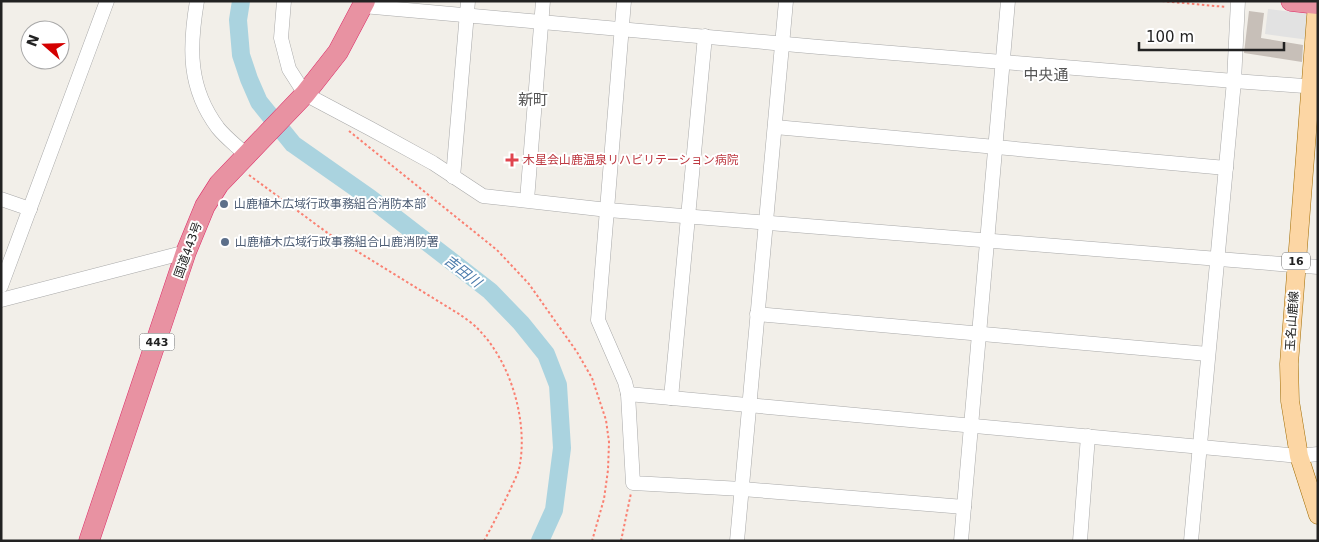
<svg xmlns="http://www.w3.org/2000/svg" width="1319" height="542" viewBox="0 0 1319 542" font-family="'DejaVu Sans','Noto Sans JP',sans-serif">
<style>
.parking{fill:#e2e2e2}
.lines{fill:none;stroke-linecap:round;stroke-linejoin:round}
.river{stroke:#aad3df;stroke-width:18}
.building{fill:#c7bfb8}
.minor-casing{stroke:#a9a9a9;stroke-width:15}
.major-casing{stroke:#a06b00;stroke-width:19}
.highway-casing{stroke:#dc2a67;stroke-width:21}
.path{stroke:#fa8072;stroke-width:2;stroke-dasharray:2.5 2.5;stroke-linecap:butt}
.minor{stroke:#fff;stroke-width:14}
.major{stroke:#fcd6a4;stroke-width:18}
.highway{stroke:#e892a2;stroke-width:20}
.health-dot{fill:#e0444e;stroke:#fff;stroke-width:2}
.service-dot{fill:#5c6f8a;stroke:#fff;stroke-width:2}
.labels{text-anchor:middle;dominant-baseline:central;stroke-width:4;stroke-linejoin:round;paint-order:stroke}
.shield{fill:#fff;stroke:#646464;stroke-width:1}
.shield-label{font-size:11px;font-weight:bold;fill:#222}
.health-label{font-size:12px;fill:#be3a42;stroke:#fff;text-anchor:start}
.service-label{font-size:12px;fill:#4e5e75;stroke:#fff;text-anchor:start}
.street-label{font-size:12px;fill:#222;stroke:#fff}
.water-label{font-size:14px;font-style:italic;fill:#4a7aab;stroke:#fff}
.quarter-label{font-size:15px;fill:#555;stroke:#fff}
</style>
<rect width="100%" height="100%" fill="#f2efe9"/>
<polygon class="parking" points="1268,9 1310,14 1309,40 1265,34"/>
<g class="lines">
<polyline class="river" points="241,1 238,20 241,55 249,79 259,102 293,144 370,198 490,291 521,323 546,354 558,385 562,448 554,510 540,541"/>
</g>
<polygon class="building" points="1249,11 1264,13 1261,38 1303,45 1302,62 1244,53"/>
<g class="lines">
<g class="minor-casing">
<g id="minor">
<path d="M197 1C189 48 188 88 218 128 226 138 237 146 246 155"/>
<polyline points="284,1 281,38 289,69 305,94 371,129 433,163 483,196 608,210 1318,267"/>
<polyline points="624,1 598,320 625,382 628,394 633,483 742,489 964,507"/>
<polyline points="363,6 819,47 1234,81 1318,87"/>
<polyline points="775,127 1226,168"/>
<polyline points="453,177 468,1"/>
<polyline points="1,199 30,209"/>
<polyline points="527,200 543,1"/>
<polyline points="1,286 107,1"/>
<polyline points="1,300 186,252"/>
<polyline points="757,314 1208,354"/>
<polyline points="628,394 1299,456 1318,454"/>
<polyline points="671,398 705,36"/>
<polyline points="737,541 786,1"/>
<polyline points="961,541 1008,1"/>
<polyline points="1080,541 1088,436"/>
<polyline points="1191,541 1234,81 1238,1"/>
</g>
</g>
<g class="major-casing">
<polyline id="major" points="1317,4 1289,364 1290,401 1299,456 1318,515"/>
</g>
<g class="highway-casing">
<g id="highway">
<polyline points="1291,1 1318,4"/>
<polyline points="89,541 186,252 205,206 219,184 305,94 338,52 365,1"/>
</g>
</g>
<g class="path">
<polyline points="1162,1 1226,7"/>
<polyline points="349,131 497,250 529,284 577,352 592,378 606,420 609,442 608,470 604,499 592,541"/>
<path d="M249 175 329 234 459 314C465 318 472 323 477 328 511 361 529 423 519 469 517 476 513 483 510 490 502 507 493 524 484 541"/>
<polyline points="621,541 631,493"/>
</g>
<use href="#minor" class="minor"/>
<use href="#major" class="major"/>
<use href="#highway" class="highway"/>
</g>
<path class="health-dot" d="M509.5 152.5h5v5h5v5h-5v5h-5v-5h-5v-5h5z"/>
<g class="service-dot">
<circle cx="224" cy="204" r="5"/>
<circle cx="225" cy="242" r="5"/>
</g>
<g class="labels">
<g class="shield">
<rect x="1282" y="252.5" width="28" height="17" rx="4"/>
<rect x="139.5" y="333.5" width="35" height="17" rx="4"/>
</g>
<g class="shield-label">
<text x="1296" y="261">16</text>
<text x="157" y="342">443</text>
</g>
<g class="health-label">
<text x="523" y="160">木星会山鹿温泉リハビリテーション病院</text>
</g>
<g class="service-label">
<text x="234" y="204">山鹿植木広域行政事務組合消防本部</text>
<text x="235" y="242">山鹿植木広域行政事務組合山鹿消防署</text>
</g>
<g class="street-label">
<text transform="translate(188 250) rotate(-70)">国道443号</text>
<text transform="translate(1292 321) rotate(-86)">玉名山鹿線</text>
</g>
<g class="water-label">
<text transform="translate(463 271) rotate(38)">吉田川</text>
</g>
<g class="quarter-label">
<text x="1046" y="75">中央通</text>
<text x="533" y="100">新町</text>
</g>
</g>
<rect width="1319" height="542" fill="none" stroke="#222222" stroke-width="5"/>
<g transform="translate(45 45) rotate(290)"><circle r="24" fill="#ffffff" stroke="#a7a7a7"/>
<path d="M0-4L9 19L0 12L-9 19Z" fill="#d40000"/>
<text y="-8" font-size="14" font-weight="bold" text-anchor="middle" fill="#222222">N</text>
</g>
<path d="M1139 42v8h145v-8" fill="none" stroke="#222222" stroke-width="2.5"/>
<text x="1146" y="42" font-size="15" fill="#222222" stroke="#ffffff" stroke-width="4" paint-order="stroke">100 m</text>
</svg>
